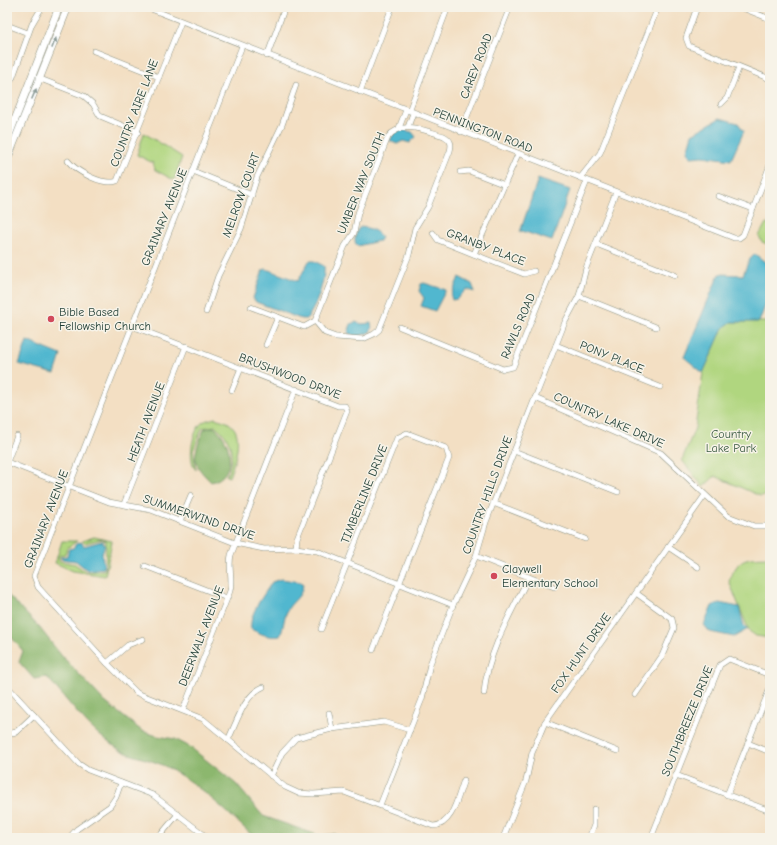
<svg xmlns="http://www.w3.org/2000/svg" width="777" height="845" viewBox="0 0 777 845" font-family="'Comic Neue',sans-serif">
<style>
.green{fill:#b0d67f;stroke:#688a5a}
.forest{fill:#8cb76e;stroke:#567a51}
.water{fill:#51b7cf;stroke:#387a82}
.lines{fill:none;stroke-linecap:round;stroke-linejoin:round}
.street-casing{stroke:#898e7c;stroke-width:6}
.secondary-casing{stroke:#898e7c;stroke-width:8}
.street{stroke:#fff;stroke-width:5}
.secondary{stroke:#fff;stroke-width:7}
.oneway{fill:#8f9e9a}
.poi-dot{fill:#d1495b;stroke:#f7f3e8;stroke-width:1.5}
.labels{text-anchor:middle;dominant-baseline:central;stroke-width:3;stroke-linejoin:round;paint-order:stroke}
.street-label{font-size:12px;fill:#1f3d34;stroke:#f7f3e8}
.poi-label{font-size:12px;fill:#1f3d34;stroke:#f7f3e8;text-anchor:start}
.park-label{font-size:12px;fill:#3c5c43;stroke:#f7f3e8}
</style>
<rect width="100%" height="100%" fill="#f7f3e8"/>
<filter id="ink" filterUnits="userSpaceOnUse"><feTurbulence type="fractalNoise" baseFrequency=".025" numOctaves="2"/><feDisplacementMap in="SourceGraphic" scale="8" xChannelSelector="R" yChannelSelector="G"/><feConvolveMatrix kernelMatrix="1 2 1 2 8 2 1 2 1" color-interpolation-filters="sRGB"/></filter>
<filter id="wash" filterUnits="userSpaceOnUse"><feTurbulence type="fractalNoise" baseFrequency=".012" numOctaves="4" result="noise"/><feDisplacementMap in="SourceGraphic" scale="16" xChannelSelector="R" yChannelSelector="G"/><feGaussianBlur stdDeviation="0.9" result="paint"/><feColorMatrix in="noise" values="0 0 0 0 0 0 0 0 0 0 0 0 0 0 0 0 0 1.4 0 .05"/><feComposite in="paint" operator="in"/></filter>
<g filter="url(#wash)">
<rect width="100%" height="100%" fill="#f3dfc3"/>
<g class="green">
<polygon points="144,133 182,157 174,180 155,170 153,163 137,155"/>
<polygon points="766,223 770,224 770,245 762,242 759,236"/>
<polygon points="731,322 765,322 770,324 770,495 760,496 715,476 703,487 682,460 695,428 703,373 723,328"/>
<path d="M215 418C220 420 227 421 230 424 245 435 234 463 229 477L226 476C236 458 232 437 215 426L202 428 193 451 196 470C187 460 192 430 203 422 206 420 212 419 215 418Z"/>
<path d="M94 537 112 541 105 576 73 571 55 563 62 541H77L67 548 65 554 59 556V561L75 564 86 572 105 570C106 567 106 543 106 541L101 539 85 543 82 541Z"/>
<path d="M770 557V638L756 636 749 631 729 581C740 556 744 558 770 557Z"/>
</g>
<g class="forest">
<path d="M214 427C233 440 237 477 211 482 189 461 194 455 204 429Z"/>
<path d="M7 594 39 627 61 655 105 702 142 731 157 736 175 739 190 747 236 784 263 816 320 836 335 834 341 838H255C228 813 202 787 170 769 154 759 133 758 117 748 89 731 68 701 47 677L34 679 19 662 23 651 7 632Z"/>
</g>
<g class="water">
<polygon points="720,118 738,123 744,131 731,160 703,156 691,157 687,151 692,134"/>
<polygon points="402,130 412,132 416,137 410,143 403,141 397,144 390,141 394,133"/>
<polygon points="538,179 570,190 552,241 522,231 520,232"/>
<path d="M361 227C369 228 377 230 381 237L379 241 357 246C353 241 356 234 358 229Z"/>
<polygon points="755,254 770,266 770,293 759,322 731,322 723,328 703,373 684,357 719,274 743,275 749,260"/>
<path d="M309 261H314L324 266C326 278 315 311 306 319H301L256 302 253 298 263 270 266 269 298 281Z"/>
<polygon points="459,277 472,284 475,292 467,289 457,299 452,300 451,296"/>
<polygon points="424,283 446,290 435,311 421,306 424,298 419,291 421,284"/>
<polygon points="355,322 362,324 371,323 372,328 370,332 357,337 348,333 351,324"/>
<polygon points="27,341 61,355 55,374 19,364"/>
<polygon points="102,541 105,545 102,553 104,568 87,570 76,561 61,559 61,557 67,556 69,549 73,548 76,544 81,542 84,546"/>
<path d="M281 579 301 582 303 585C301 599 291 601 287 611 283 620 284 628 280 636 269 638 261 634 251 629 249 613 264 595 272 582Z"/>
<polygon points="719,603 739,607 744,626 748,629 734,637 710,632 704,625 712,606"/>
</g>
</g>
<g filter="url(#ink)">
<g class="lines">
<g class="street-casing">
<g id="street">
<polyline points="146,7 734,238 739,238 743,235 770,165"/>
<polyline points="697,7 686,38 689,46 770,79"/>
<polyline points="740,7 770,19"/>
<polyline points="7,25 28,33"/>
<path d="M242 46 34 576 38 587 107 663 137 693 203 719 285 787 298 793 313 794 344 792 433 826C453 826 458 795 464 780"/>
<polyline points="94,51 159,77"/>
<polyline points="267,56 285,7"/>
<polyline points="38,78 84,96 93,104 100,116 138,132"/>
<polyline points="7,85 13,77 32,24 42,7"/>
<polyline points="360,92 392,7"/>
<polyline points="721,104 727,98 739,67"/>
<polyline points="409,111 448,7"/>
<polyline points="408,127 413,113"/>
<polyline points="399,128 406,110"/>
<polyline points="461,132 510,7"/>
<path d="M68 161C77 172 103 186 117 181L181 22"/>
<polyline points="193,171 252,195"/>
<polyline points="460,172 469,171 505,185"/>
<polyline points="580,178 600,153 658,7"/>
<polyline points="718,196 753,209"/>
<polyline points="433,233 438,240 524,274 534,271"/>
<polyline points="596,244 675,275"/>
<polyline points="474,254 518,154"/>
<polyline points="579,296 656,327"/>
<polyline points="251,307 278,317 266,345"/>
<polyline points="206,312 218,276 241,229 257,177 282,125 296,85"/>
<path d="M278 317 304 327 315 321 345 246 354 233 358 213 388 137C402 119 426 131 444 136 451 140 452 144 450 151L428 207 415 228 409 255 379 330 374 334 363 339 336 337 325 333 315 321"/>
<polyline points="132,326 338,406 345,406 347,411 297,538 296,548"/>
<polyline points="400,327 503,369 513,367 587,181"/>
<polyline points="556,345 660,387"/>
<polyline points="232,390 241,368"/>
<polyline points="535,398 661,453 728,516 754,526 770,526"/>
<polyline points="514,451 618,492"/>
<polyline points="7,462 109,502 151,510 235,543 264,549 296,548 317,551 453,605"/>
<polyline points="7,462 17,436"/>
<polyline points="493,503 585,539"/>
<polyline points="124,504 186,346"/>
<polyline points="180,521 191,495"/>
<polyline points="668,547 698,567"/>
<polyline points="476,556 554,587"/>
<polyline points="145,566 227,598"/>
<polyline points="321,629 397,438 407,433 446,448 449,458 373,650"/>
<polyline points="107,663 128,645 143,639"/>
<polyline points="7,686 79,764 88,770 153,795 208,838"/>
<path d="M484 693C487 654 511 612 529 577"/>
<polyline points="635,695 662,656 674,628 672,619 636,593"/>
<path d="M183 710 230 591C233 578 228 567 231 555L296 389"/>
<polyline points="329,713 332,729"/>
<polyline points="545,722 617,751"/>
<polyline points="7,734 16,732 34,715"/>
<path d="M228 740C237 722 244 695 263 687"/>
<polyline points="748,743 770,752"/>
<polyline points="676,775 770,811"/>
<polyline points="271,776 282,753 296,738 332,729 384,722 410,730"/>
<polyline points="727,795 770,688"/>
<polyline points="380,805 422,699 430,664 453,605 476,556 486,522 556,345 565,322 579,296 586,268 616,192"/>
<polyline points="69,838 77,829 110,806 116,797 121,783"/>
<polyline points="158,838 178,814"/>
<polyline points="503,838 526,781 532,753 545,722 705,495"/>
<polyline points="589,838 594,825 594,809"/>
<polyline points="651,838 720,665 729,659 767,674 770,681"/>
</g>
</g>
<g class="secondary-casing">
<g id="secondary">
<polyline points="7,140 59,7"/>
<polyline points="7,160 68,7"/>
</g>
</g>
<use href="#street" class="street"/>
<use href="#secondary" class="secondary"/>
</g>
<defs><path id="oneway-solid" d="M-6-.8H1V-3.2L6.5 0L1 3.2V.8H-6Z"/></defs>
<g class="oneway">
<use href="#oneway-solid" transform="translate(54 43) rotate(-69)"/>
<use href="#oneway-solid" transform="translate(34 94) rotate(-67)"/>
</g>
</g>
<g class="poi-dot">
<circle cx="51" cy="319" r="4"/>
<circle cx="494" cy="576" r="4"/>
</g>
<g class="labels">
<g class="street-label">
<text transform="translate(476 66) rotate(-69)">CAREY ROAD</text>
<text transform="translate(134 113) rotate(-69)">COUNTRY AIRE LANE</text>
<text transform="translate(483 130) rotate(21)">PENNINGTON ROAD</text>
<text transform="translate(361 183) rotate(-68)">UMBER WAY SOUTH</text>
<text transform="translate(241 195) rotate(-70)">MELROW COURT</text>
<text transform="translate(164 217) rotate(-68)">GRAINARY AVENUE</text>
<text transform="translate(486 247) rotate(21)">GRANBY PLACE</text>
<text transform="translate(518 326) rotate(-67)">RAWLS ROAD</text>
<text transform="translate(612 357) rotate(22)">PONY PLACE</text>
<text transform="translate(290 376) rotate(21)">BRUSHWOOD DRIVE</text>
<text transform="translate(609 420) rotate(24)">COUNTRY LAKE DRIVE</text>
<text transform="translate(146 422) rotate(-69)">HEATH AVENUE</text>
<text transform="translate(364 494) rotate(-68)">TIMBERLINE DRIVE</text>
<text transform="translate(487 495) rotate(-70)">COUNTRY HILLS DRIVE</text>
<text transform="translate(199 517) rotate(19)">SUMMERWIND DRIVE</text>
<text transform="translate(46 519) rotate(-69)">GRAINARY AVENUE</text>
<text transform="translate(201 636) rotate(-69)">DEERWALK AVENUE</text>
<text transform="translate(581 653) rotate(-55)">FOX HUNT DRIVE</text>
<text transform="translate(687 721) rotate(-68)">SOUTHBREEZE DRIVE</text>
</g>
<g class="poi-label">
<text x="59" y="312">Bible Based<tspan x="59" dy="14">Fellowship Church</tspan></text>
<text x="502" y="569">Claywell<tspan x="502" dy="14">Elementary School</tspan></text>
</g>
<g class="park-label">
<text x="731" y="434">Country<tspan x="731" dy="14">Lake Park</tspan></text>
</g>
</g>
<rect width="777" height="845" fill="none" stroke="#f7f3e8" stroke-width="24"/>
</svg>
